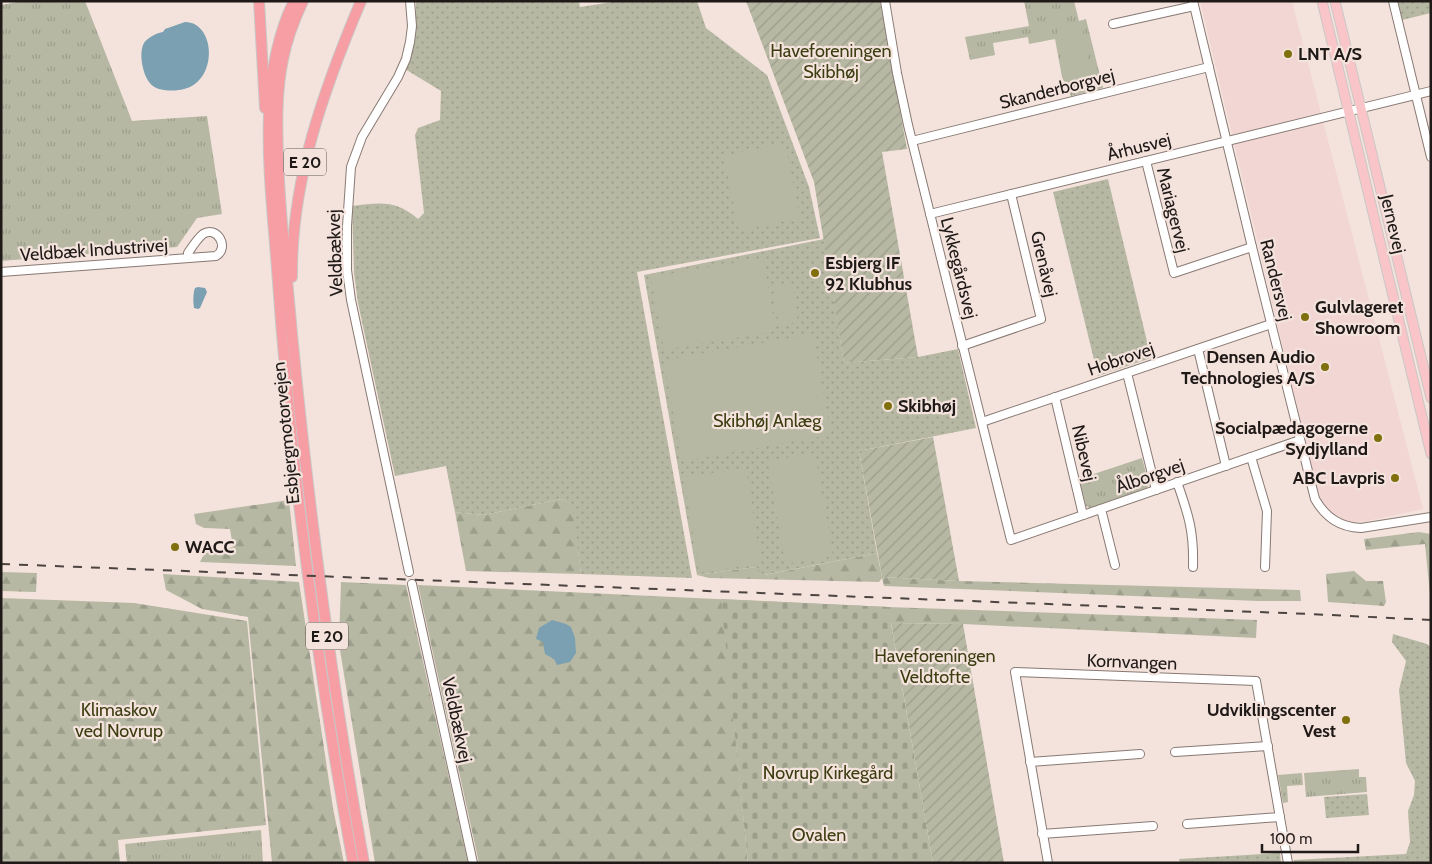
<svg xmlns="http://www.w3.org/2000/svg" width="1432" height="864" viewBox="0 0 1432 864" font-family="Cabin,sans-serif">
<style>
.industrial{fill:#f1d6d4}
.grass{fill:url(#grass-tufts)}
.forest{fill:url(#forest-firs)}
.cemetery{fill:url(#cemetery-stones)}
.park{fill:url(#park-dots)}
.garden{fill:url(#garden-furrows)}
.pitch{fill:#b6b8a3}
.water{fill:#7aa0b2}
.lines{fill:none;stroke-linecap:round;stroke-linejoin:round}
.minor-casing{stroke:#887973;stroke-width:10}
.major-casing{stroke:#c9c8c7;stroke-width:11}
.highway-casing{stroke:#c9c8c7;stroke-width:12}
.minor{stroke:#fff;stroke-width:8}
.major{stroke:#fac5c8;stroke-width:9}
.highway{stroke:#f69ea4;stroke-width:10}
.rail{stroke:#4c4441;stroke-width:2;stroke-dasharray:9 9;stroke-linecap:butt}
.poi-dot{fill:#806f0d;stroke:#f4e3dc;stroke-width:2}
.labels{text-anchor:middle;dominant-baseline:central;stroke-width:4.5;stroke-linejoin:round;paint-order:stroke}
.shield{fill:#f4e3dc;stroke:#5f5652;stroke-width:1}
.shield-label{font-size:16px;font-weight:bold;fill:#1f1917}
.park-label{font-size:18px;fill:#3c3d11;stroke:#f4e3dc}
.poi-label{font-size:18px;font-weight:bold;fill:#1f1917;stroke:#f4e3dc;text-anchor:start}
.street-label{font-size:18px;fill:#1f1917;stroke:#f4e3dc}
</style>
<defs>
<pattern id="grass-tufts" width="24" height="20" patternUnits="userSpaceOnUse" patternTransform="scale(1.25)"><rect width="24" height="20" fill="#b6b8a3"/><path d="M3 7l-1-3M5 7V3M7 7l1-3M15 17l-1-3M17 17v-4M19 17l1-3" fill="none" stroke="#9c9e8c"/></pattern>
<pattern id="forest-firs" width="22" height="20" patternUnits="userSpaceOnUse" patternTransform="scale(1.25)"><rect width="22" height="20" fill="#b6b8a3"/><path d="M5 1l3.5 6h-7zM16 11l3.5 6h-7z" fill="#9c9e8c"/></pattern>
<pattern id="cemetery-stones" width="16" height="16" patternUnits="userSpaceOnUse" patternTransform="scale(1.25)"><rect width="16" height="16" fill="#b6b8a3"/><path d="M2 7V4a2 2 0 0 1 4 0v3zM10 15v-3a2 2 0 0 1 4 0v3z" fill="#9c9e8c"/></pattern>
<pattern id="park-dots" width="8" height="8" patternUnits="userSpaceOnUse" patternTransform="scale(1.25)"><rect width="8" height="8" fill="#b6b8a3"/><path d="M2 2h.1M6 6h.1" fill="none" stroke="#9c9e8c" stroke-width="1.8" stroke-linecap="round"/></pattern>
<pattern id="garden-furrows" width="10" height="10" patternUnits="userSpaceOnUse" patternTransform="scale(1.25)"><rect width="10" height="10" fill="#b6b8a3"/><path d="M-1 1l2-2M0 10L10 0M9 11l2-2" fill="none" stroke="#9c9e8c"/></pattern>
</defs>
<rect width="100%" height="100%" fill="#f4e3dc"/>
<polygon class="industrial" points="1200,1 1292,1 1423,509 1363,522 1346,521 1335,516 1319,498"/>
<g class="grass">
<polygon points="23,1 85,1 132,121 207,116 222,214 197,218 177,247 1,261 1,5"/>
<polygon points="1024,1 1074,1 1079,21 1086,19 1103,88 1071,96 1062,77 1055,39 1029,44 1028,37 993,43 995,55 970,60 965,37 1029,26"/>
<polygon points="1142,458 1149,484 1147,488 1090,508 1086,506 1079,479"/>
<polygon points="1359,769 1359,777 1366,777 1367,792 1306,797 1304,773"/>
<polygon points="1302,773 1303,785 1287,786 1288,802 1283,803 1278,775"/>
<polygon points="261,830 263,863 127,863 125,844"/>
</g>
<g class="forest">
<polygon points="561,499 573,504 581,574 466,571 455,512 484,515"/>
<polygon points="289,500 296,566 200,562 205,553 233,547 230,529 204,528 196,524 194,514"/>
<polygon points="1419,532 1431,534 1431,605 1425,544 1366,550 1364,539"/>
<polygon points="877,553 882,577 959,581 1300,590 1301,601 1258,601 884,586 882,578 879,582 709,578 697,575 756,567 765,575"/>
<polygon points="1354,571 1366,581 1383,581 1386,602 1384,606 1328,602 1326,574"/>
<polygon points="1,572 37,573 36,592 1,591"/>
<polygon points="163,574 299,582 333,808 344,863 272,863 248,617 202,609 166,590"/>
<polygon points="341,582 406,585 468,863 375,863 339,644"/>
<polygon points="418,585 888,607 1257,620 1256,638 963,624 891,623 725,631 748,863 479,863"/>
<polygon points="1,598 134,603 247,621 266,825 118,840 120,863 1,863"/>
</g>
<polygon class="cemetery" points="721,599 888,607 933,863 748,863"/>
<g class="park">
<path d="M416 1H579L580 7 619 1H697L706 28 767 75 809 187 820 238 637 272 692 578 581 574 572 504 561 499 484 515 455 512 446 466 395 476 358 303 354 273 352 206C380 203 395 199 418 219L424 213 415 135 418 128 440 120 441 91 405 69 416 33Z"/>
<polygon points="1397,1 1431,1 1431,13 1402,20"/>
<polygon points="1108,179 1151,358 1098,376 1053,192"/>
<polygon points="824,239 844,363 918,357 958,349 976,428 859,451 877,553 764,575 756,567 697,575 644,275"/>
<polygon points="1393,634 1427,644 1431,647 1431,863 1294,863 1294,860 1406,854 1410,842 1408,811 1414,795 1415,781 1406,763 1399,690 1406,661 1392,642"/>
<polygon points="1367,794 1369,815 1326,818 1324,797"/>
<polygon points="1280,853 1281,863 1180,863 1179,859"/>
</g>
<g class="garden">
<polygon points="746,1 880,1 907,149 882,152 918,357 844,363 814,182"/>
<polygon points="933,437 959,581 882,577 859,451"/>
<polygon points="891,623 963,624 1004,863 933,863"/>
</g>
<g class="pitch">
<polygon points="1082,25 1090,71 1066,75 1057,30"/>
<polygon points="785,143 800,218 739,231 724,156"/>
<polygon points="763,258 776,331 664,350 651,277"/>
<polygon points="792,284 798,322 779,325 773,287"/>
<polygon points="813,334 831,435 682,461 664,360"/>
<polygon points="815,453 833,556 785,564 768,461"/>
<polygon points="746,468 761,563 699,573 684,477"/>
</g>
<g class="water">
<path d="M185 22C217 22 219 86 179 90 171 91 160 91 153 86 143 79 138 53 144 43 148 37 157 33 163 32L165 29Z"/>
<path d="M198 287 205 288 207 292 200 308 198 309 194 308C193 302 193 293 195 288Z"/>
<polygon points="552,620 566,624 571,627 575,638 576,653 570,662 557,665 554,659 545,654 543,642 536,639 539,628"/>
</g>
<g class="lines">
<g class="minor-casing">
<g id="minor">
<polyline points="885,1 897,73 908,125 1011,540 1300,440"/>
<path d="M1193 1 1252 247 1315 499C1326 518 1340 527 1361 528L1431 517"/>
<polyline points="1393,1 1431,157"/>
<polyline points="1113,24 1194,6"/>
<polyline points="912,141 1209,67"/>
<polyline points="1146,161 1174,273 1252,247"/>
<polyline points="930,214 1431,91"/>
<path d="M1 272 216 256C230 248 217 225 203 234 197 239 192 247 188 253V258"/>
<polyline points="962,346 1041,319 1011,194"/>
<polyline points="1198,349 1226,466"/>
<polyline points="1127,373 1156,490"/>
<polyline points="1055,397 1083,515"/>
<polyline points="982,422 1271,324"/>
<polyline points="1251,457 1267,511 1265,567"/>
<path d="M1177 482C1189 516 1194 532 1193 567"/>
<polyline points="1101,509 1115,565"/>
<polyline points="409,572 351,300 347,270 347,226 351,167 362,137 398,77 406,59 410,42 412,26 410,1"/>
<polyline points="412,584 473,863"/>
<polyline points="1175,752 1268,746"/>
<polyline points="1030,762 1140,754"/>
<polyline points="1187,824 1280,817"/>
<polyline points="1042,834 1153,826"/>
<polyline points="1048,863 1015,672 1256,681 1288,863"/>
</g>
</g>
<g class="major-casing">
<g id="major">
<polyline points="1322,1 1431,454"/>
<polyline points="1335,1 1431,398"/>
</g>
</g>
<g class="highway-casing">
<g id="highway">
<polyline points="259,1 265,108"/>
<path d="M294 1C255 79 271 185 277 269 291 468 317 666 353 863"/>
<path d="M303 1C294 20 287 39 283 59 276 92 277 126 278 159 280 218 287 275 292 334 309 511 332 687 364 863"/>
<path d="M292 277C291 180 324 89 361 1"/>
</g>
</g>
<use href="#minor" class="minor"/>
<use href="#major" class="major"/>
<use href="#highway" class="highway"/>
<polyline class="rail" points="1,564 1310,614 1431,620"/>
</g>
<g class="poi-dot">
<circle cx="1288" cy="54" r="5"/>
<circle cx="815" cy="273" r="5"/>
<circle cx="1305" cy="317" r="5"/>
<circle cx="1325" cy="367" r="5"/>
<circle cx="888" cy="406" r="5"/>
<circle cx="1378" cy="438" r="5"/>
<circle cx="1395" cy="478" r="5"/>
<circle cx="175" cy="547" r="5"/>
<circle cx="1346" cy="720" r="5"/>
</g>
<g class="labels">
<g class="shield">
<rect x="284" y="148.5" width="42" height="27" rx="4"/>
<rect x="306" y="622.5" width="42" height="27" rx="4"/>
</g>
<g class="shield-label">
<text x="305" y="162">E 20</text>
<text x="327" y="636">E 20</text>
</g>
<g class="park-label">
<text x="831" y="51">Haveforeningen<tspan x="831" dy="21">Skibhøj</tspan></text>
<text x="767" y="421">Skibhøj Anlæg</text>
<text x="935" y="656">Haveforeningen<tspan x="935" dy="21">Veldtofte</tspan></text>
<text x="119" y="710">Klimaskov<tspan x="119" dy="21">ved Novrup</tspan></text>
<text x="828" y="773">Novrup Kirkegård</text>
<text x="819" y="835">Ovalen</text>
</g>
<g class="poi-label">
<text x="1298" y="54">LNT A/S</text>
<text x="825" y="263">Esbjerg IF<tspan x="825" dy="21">92 Klubhus</tspan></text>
<text x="1315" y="307">Gulvlageret<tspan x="1315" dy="21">Showroom</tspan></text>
<text x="1315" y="357" text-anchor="end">Densen Audio<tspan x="1315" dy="21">Technologies A/S</tspan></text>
<text x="898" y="406">Skibhøj</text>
<text x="1368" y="428" text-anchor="end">Socialpædagogerne<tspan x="1368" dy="21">Sydjylland</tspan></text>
<text x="1385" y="478" text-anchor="end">ABC Lavpris</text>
<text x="185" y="547">WACC</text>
<text x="1336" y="710" text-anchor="end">Udviklingscenter<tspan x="1336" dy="21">Vest</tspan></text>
</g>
<g class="street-label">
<text transform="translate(1057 89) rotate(-14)">Skanderborgvej</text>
<text transform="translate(1139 147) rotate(-14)">Århusvej</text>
<text transform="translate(1173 210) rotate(76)">Mariagervej</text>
<text transform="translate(1393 224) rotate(77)">Jernevej</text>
<text transform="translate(94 250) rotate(-4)">Veldbæk Industrivej</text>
<text transform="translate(335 253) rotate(-92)">Veldbækvej</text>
<text transform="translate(1044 264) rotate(77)">Grenåvej</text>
<text transform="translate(959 268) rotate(76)">Lykkegårdsvej</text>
<text transform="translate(1276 280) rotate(76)">Randersvej</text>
<text transform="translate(1121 359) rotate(-19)">Hobrovej</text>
<text transform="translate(286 433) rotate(-96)">Esbjergmotorvejen</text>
<text transform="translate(1084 453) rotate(77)">Nibevej</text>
<text transform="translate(1150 476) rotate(-19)">Ålborgvej</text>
<text transform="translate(1132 662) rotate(2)">Kornvangen</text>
<text transform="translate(457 720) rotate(78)">Veldbækvej</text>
</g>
</g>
<rect width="1432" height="864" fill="none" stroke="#1f1917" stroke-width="5"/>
<path d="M1262 844v8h96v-8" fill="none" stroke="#1f1917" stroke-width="2.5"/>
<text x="1270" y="844" font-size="15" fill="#1f1917" stroke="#f4e3dc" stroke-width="4" paint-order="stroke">100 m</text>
</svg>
